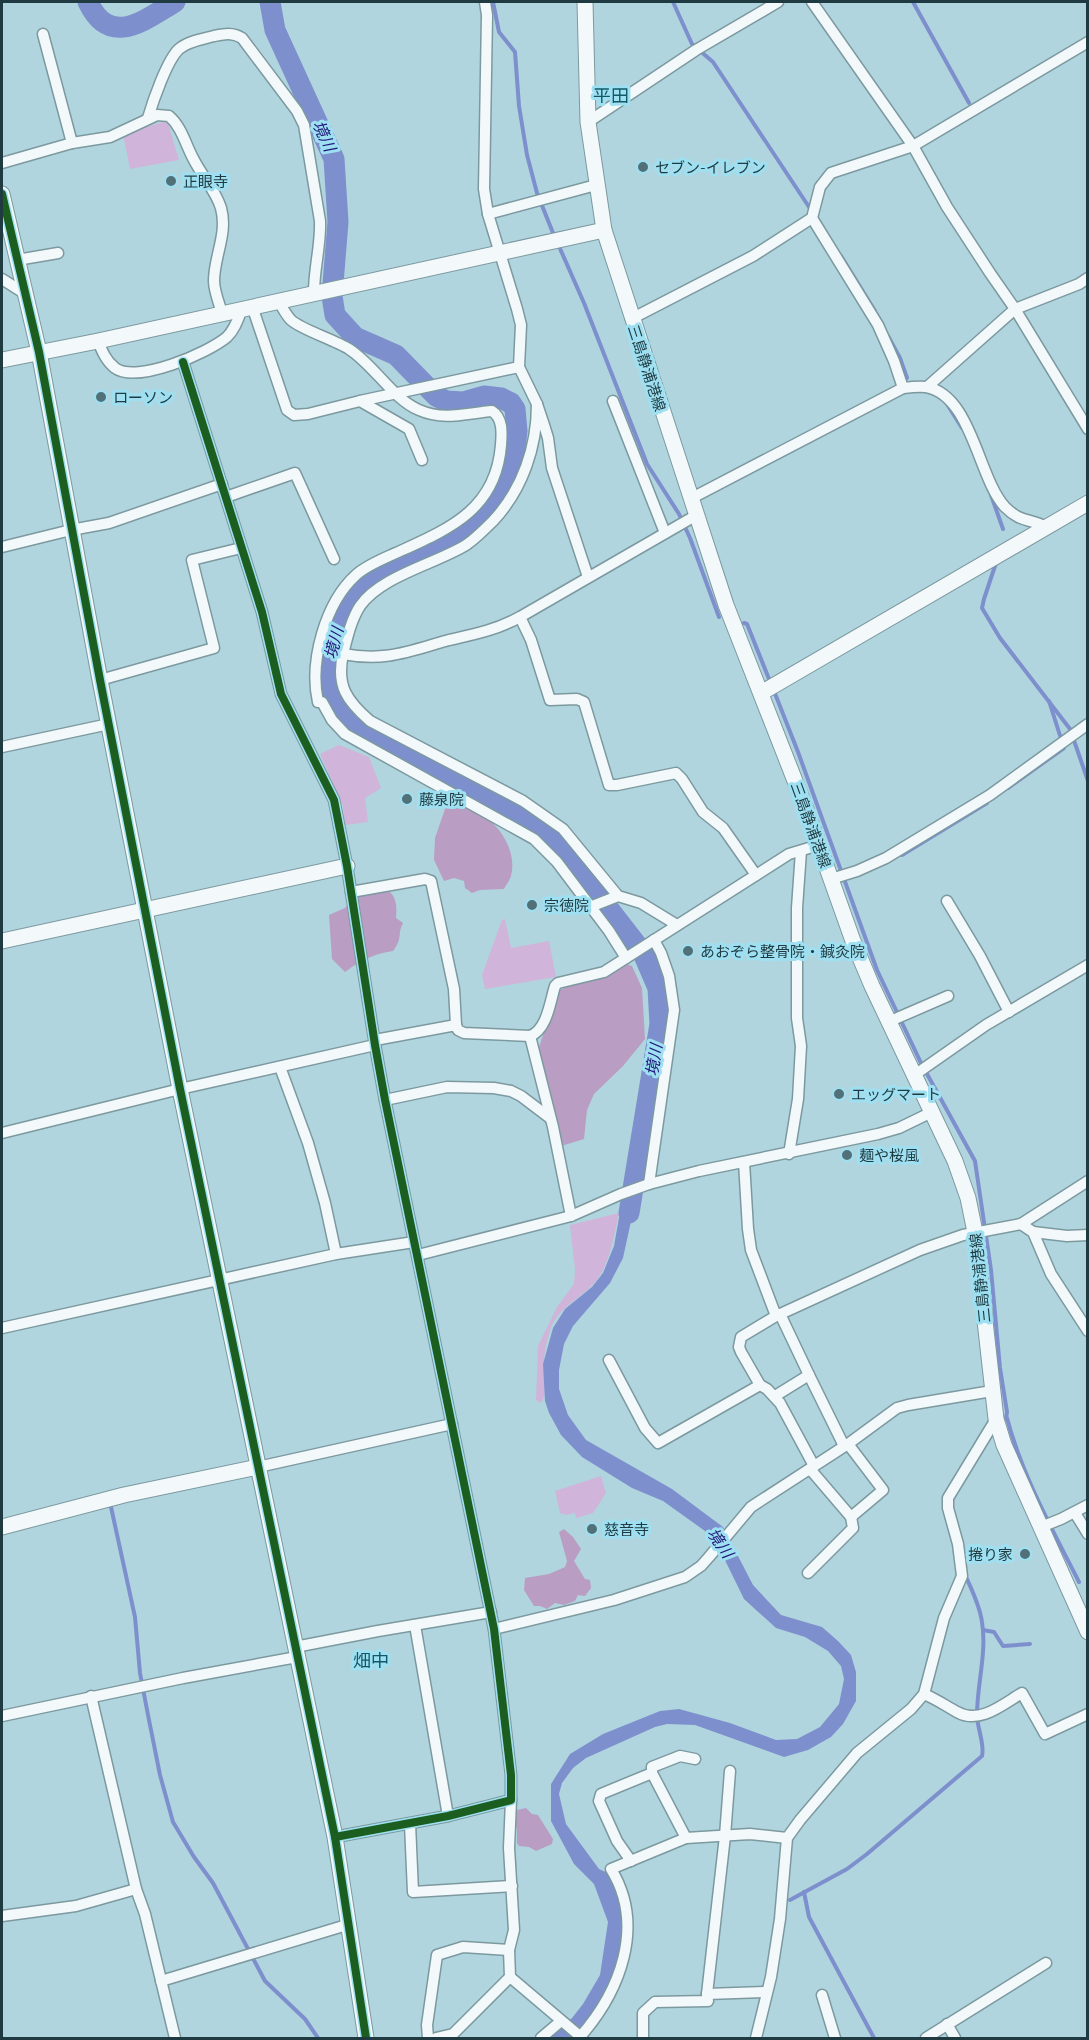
<svg xmlns="http://www.w3.org/2000/svg" width="1089" height="2040" viewBox="0 0 1089 2040" font-family="Montserrat,'Noto Sans JP',sans-serif">
<style>
.green{fill:#d0b4da}
.forest{fill:#b99dc3}
.water{fill:#7d90cd}
.lines{fill:none;stroke-linecap:round;stroke-linejoin:round}
.stream{stroke:#7d90cd;stroke-width:4}
.river{stroke:#7d90cd;stroke-width:21}
.street-casing{stroke:#7c99a0;stroke-width:13}
.secondary-casing{stroke:#7c99a0;stroke-width:17}
.street{stroke:#f3f9fa;stroke-width:10}
.secondary{stroke:#f3f9fa;stroke-width:15}
.cycleway-casing{stroke:#9ee0f1;stroke-width:11}
.cycleway{stroke:#1b5e20;stroke-width:8}
.poi-dot{fill:#527077;stroke:#9ee0f1;stroke-width:2}
.labels{text-anchor:middle;dominant-baseline:central;stroke-width:6;stroke-linejoin:round;paint-order:stroke}
.poi-label{font-size:15px;fill:#1f3a40;stroke:#9ee0f1;text-anchor:start}
.street-label{font-size:15px;fill:#1f3a40;stroke:#9ee0f1}
.water-label{font-size:16px;font-style:italic;fill:#21187c;stroke:#9ee0f1}
.quarter-label{font-size:18px;fill:#125968;stroke:#9ee0f1}
</style>
<rect width="100%" height="100%" fill="#b1d5de"/>
<g class="green">
<polygon points="163,122 168,123 179,160 130,169 123,134"/>
<polygon points="339,745 369,757 381,788 365,798 368,822 345,825 343,806 320,754"/>
<polygon points="505,919 511,948 549,941 556,977 485,989 482,975 502,920"/>
<path d="M619 1213C614 1234 610 1265 595 1282 581 1299 561 1305 551 1327 548 1336 545 1349 544 1359 542 1373 549 1391 541 1403L536 1400 538 1346 557 1307 574 1284 575 1269 570 1225Z"/>
<polygon points="601,1476 606,1493 593,1513 576,1518 575,1513 566,1515 560,1513 555,1491"/>
</g>
<g class="forest">
<path d="M458 801C466 808 474 810 483 815 502 828 517 853 511 876 510 880 506 885 504 889L480 890 472 893 465 888 464 881 454 878 444 881 434 860 435 838 445 809Z"/>
<path d="M378 891H389C397 898 397 908 396 918L403 923C397 935 403 938 393 951 374 954 361 960 345 972L332 959 329 915 345 908 356 896H362Z"/>
<path d="M626 964 632 966 642 988 645 1039 623 1066 594 1094 587 1110 584 1139 558 1147 539 1047 558 991C580 980 606 978 626 964Z"/>
<polygon points="564,1529 573,1537 581,1549 574,1561 585,1579 590,1580 591,1588 585,1596 578,1595 575,1601 564,1605 555,1603 547,1609 540,1606 534,1606 524,1590 525,1578 549,1574 565,1567 567,1561 559,1532"/>
<polygon points="526,1808 532,1814 538,1815 553,1839 552,1844 536,1851 529,1847 519,1846 517,1843 517,1829 513,1818 517,1810"/>
</g>
<path class="water" d="M638 1189 623 1258 610 1283 573 1326 564 1344 559 1370V1389L568 1415 586 1440 672 1489 723 1527 753 1585 781 1615 822 1627 838 1641 851 1655 856 1672V1701L843 1724 831 1737 808 1750 784 1757 695 1725 667 1724 655 1727 586 1758 573 1768 562 1783 559 1794 566 1824 599 1869 610 1874C613 1884 619 1895 621 1905 631 1949 603 2009 570 2038H549L572 2018 583 2004 600 1975 608 1922 594 1884 574 1864 551 1821V1784L570 1754 603 1734 660 1711 679 1709 730 1723 776 1740 797 1739 820 1727 839 1704 844 1679 841 1666 828 1651 805 1637 776 1628 744 1599 720 1550 705 1531 663 1501 632 1488 582 1457 561 1435 549 1413 545 1401 543 1364 553 1328 565 1309 592 1287 603 1273 614 1246 623 1195Z"/>
<g class="lines">
<g class="stream">
<polyline points="493,2 499,32 515,52 519,106 527,155 537,193 555,238"/>
<polyline points="673,2 692,44 713,62 811,210"/>
<polyline points="913,2 969,103"/>
<polyline points="558,244 584,303 647,464 679,514 690,538 719,617"/>
<polyline points="841,256 875,311"/>
<polyline points="888,336 900,358 907,378"/>
<polyline points="947,404 962,428"/>
<polyline points="991,495 1003,529"/>
<polyline points="996,563 984,599 982,608 1000,638 1070,729 1088,781"/>
<polyline points="744,623 747,624 771,684"/>
<polyline points="774,691 798,752 877,970 921,1063 975,1161 991,1270 1000,1368 1007,1412 1006,1419"/>
<polyline points="1008,788 1064,748 1049,701"/>
<polyline points="902,855 987,803"/>
<path d="M1007 1418C1022 1475 1052 1529 1079 1582"/>
<polyline points="111,1507 135,1617 140,1673 148,1715 160,1775 173,1822 194,1857 213,1883 265,1981 305,2019 318,2038"/>
<polyline points="983,1630 994,1632 1003,1646 1030,1644"/>
<polyline points="804,1892 809,1917 874,2038"/>
<path d="M790 1900 847 1869 867 1854 982 1756C985 1744 977 1728 977 1715 977 1684 987 1653 982 1622 980 1607 973 1592 967 1579"/>
</g>
<g class="river">
<path d="M88 2C110 48 143 21 175 2"/>
<polyline points="270,2 275,30 334,159 338,222 332,296 335,315 355,337 396,355 436,396 446,401 463,402 484,396 501,398 511,403 515,409 517,431 513,466 503,489 487,514 465,533 438,548 373,578 358,589 344,606 333,640 328,668 330,684 340,710 350,723 547,833 563,850 643,953 658,988 660,1024 629,1213"/>
</g>
<g class="street-casing">
<g id="street">
<polyline points="485,2 487,15 484,189 488,214 517,309 521,325 519,367 537,404 544,425 548,438 552,468 588,577"/>
<polyline points="812,2 913,146 947,207 990,273 1015,309 1088,429"/>
<polyline points="43,34 72,143"/>
<path d="M148 118C153 101 167 60 179 49 188 41 203 39 214 36 224 34 232 32 242 38L297 111 304 125 320 221C321 245 314 268 314 292"/>
<polyline points="588,122 696,50 778,2"/>
<path d="M2 163 72 143 110 137 157 115 169 116C182 127 186 146 194 160 202 176 216 191 221 208 228 234 214 256 214 281 214 291 219 303 222 313"/>
<polyline points="488,214 596,185"/>
<polyline points="812,218 878,325 894,361 903,388"/>
<polyline points="17,260 58,253"/>
<polyline points="2,279 24,293"/>
<path d="M278 300C282 307 286 315 291 320 300 329 335 340 349 349 374 365 393 399 419 410 444 421 467 413 492 411 503 418 502 433 501 445 496 510 449 529 396 553 383 559 367 565 356 575 325 603 309 662 318 702H322L332 720 345 734 534 839 557 862 609 931 626 958"/>
<polyline points="252,306 287,410 294,415 308,414 360,401 519,367"/>
<polyline points="631,319 753,256 812,218 820,187 831,173 913,146 1088,42"/>
<path d="M98 341C102 351 106 361 115 368 137 384 208 353 227 337 235 329 238 319 242 309"/>
<polyline points="183,362 262,612 281,694 334,800 347,866 375,1045 385,1100 494,1629 511,1775 511,1800 448,1816 335,1837"/>
<polyline points="927,387 1015,309 1079,284 1088,278"/>
<polyline points="360,401 409,429 422,460"/>
<polyline points="613,401 665,533"/>
<path d="M537 404C537 446 523 489 493 521 485 529 475 539 466 545 435 564 381 576 360 606 351 620 347 638 343 654 336 686 347 701 370 721L523 801 563 829 618 896 641 903 677 925"/>
<polyline points="226,497 295,473 334,559"/>
<path d="M690 499 903 388C911 387 919 386 926 387 972 395 978 478 1005 507 1021 523 1029 518 1046 527"/>
<polyline points="2,547 71,530 109,523 222,484"/>
<polyline points="520,617 531,640 550,700 577,699 584,702 609,785 617,785 676,773 682,779 703,812 723,828 756,875"/>
<path d="M343 654C386 662 409 651 449 640 476 634 496 630 520 617L695 516"/>
<polyline points="100,680 214,648 192,560 241,548"/>
<polyline points="2,747 109,724"/>
<polyline points="831,879 857,871 886,858 990,795 1088,724"/>
<polyline points="351,892 425,879 431,881 454,989 456,1025"/>
<polyline points="947,901 980,956 1009,1012"/>
<polyline points="590,907 618,896"/>
<polyline points="888,1022 948,996"/>
<polyline points="530,1036 553,1127 571,1216"/>
<path d="M375 1040 456 1025 458 1030 464 1033 530 1036C547 1030 550 1002 555 986L558 983 604 972 789 854 819 845"/>
<polyline points="280,1067 308,1143 325,1203 336,1254"/>
<polyline points="913,1076 986,1025 1088,965"/>
<polyline points="385,1100 447,1087 494,1088 511,1091 521,1096 550,1118"/>
<polyline points="2,1133 180,1089 375,1045"/>
<polyline points="789,1154 798,1099 801,1046 797,1018 797,908 801,851"/>
<polyline points="744,1162 748,1229 751,1250 776,1316"/>
<polyline points="649,1184 674,1010 669,976 661,953 654,940"/>
<polyline points="1021,1224 1033,1232 1051,1274 1088,1331"/>
<polyline points="1033,1232 1067,1236 1088,1235"/>
<polyline points="418,1255 571,1216 621,1194 649,1184 699,1171 878,1134 899,1128 932,1112"/>
<polyline points="2,1328 336,1254 414,1242"/>
<polyline points="609,1360 645,1428 658,1443 760,1385"/>
<polyline points="809,1375 844,1446"/>
<polyline points="775,1396 809,1375 780,1314"/>
<polyline points="848,1444 883,1490 851,1517"/>
<polyline points="814,1466 780,1403 767,1389 760,1385 741,1352 739,1347 741,1337 776,1316 920,1250 963,1235 1021,1224 1088,1181"/>
<polyline points="258,1467 452,1424"/>
<polyline points="1075,1513 1088,1534"/>
<polyline points="1041,1527 1061,1519 1088,1505"/>
<polyline points="808,1573 853,1528 851,1517 810,1469"/>
<polyline points="415,1625 448,1816"/>
<polyline points="494,1629 614,1600 685,1577 701,1566 709,1557 751,1507 848,1444 897,1408 908,1405 992,1391"/>
<polyline points="295,1647 378,1631 491,1612"/>
<path d="M924 1694C936 1699 946 1706 957 1712 980 1725 1003 1704 1022 1693L1045 1734 1088 1714"/>
<polyline points="91,1696 136,1889 145,1914 175,2038"/>
<polyline points="2,1716 183,1678 297,1657"/>
<polyline points="652,1773 686,1838"/>
<polyline points="511,1800 509,1848 514,1930 509,1950 510,1977 581,2037"/>
<polyline points="410,1824 413,1892 512,1886"/>
<polyline points="631,1861 617,1841 599,1801 601,1794 652,1773 652,1767 680,1756 695,1759"/>
<polyline points="2,1916 76,1906 136,1889"/>
<polyline points="161,1981 350,1924"/>
<polyline points="707,1994 766,1992"/>
<polyline points="822,1995 835,2038"/>
<polyline points="947,2024 955,2038"/>
<polyline points="428,2038 427,2025 437,1955 463,1947 509,1950"/>
<polyline points="436,2038 453,2034 510,1977"/>
<polyline points="541,2038 561,2021"/>
<path d="M579 2038C620 1992 646 1926 611 1869L686 1838 750 1834 787 1838"/>
<polyline points="643,2038 643,2013 655,2002 708,2001 707,1994 725,1836 730,1771"/>
<polyline points="756,2038 771,1977 780,1919 787,1838 800,1820 857,1753 911,1709 924,1694 944,1618 962,1576 958,1544 948,1508 948,1498 996,1419"/>
<polyline points="926,2038 1046,1963"/>
</g>
</g>
<g class="secondary-casing">
<g id="secondary">
<polyline points="585,2 588,122 604,230 726,605 806,809 853,941 872,986 955,1161 968,1198 975,1232 996,1419 1004,1445 1088,1632"/>
<polyline points="2,194 39,352 100,680 180,1089 335,1837 366,2038"/>
<polyline points="2,360 98,341 604,230"/>
<polyline points="761,693 1088,503"/>
<polyline points="2,941 347,866"/>
<polyline points="2,1527 124,1495 258,1467"/>
</g>
</g>
<use href="#street" class="street"/>
<use href="#secondary" class="secondary"/>
<g class="cycleway-casing">
<g id="cycleway">
<polyline points="2,194 39,352 100,680 180,1089 335,1837 366,2038"/>
<polyline points="183,362 262,612 281,694 334,800 347,866 375,1045 385,1100 494,1629 511,1775 511,1800 448,1816 335,1837"/>
</g>
</g>
<use href="#cycleway" class="cycleway"/>
</g>
<g class="poi-dot">
<circle cx="643" cy="167" r="6"/>
<circle cx="171" cy="181" r="6"/>
<circle cx="101" cy="397" r="6"/>
<circle cx="407" cy="799" r="6"/>
<circle cx="532" cy="905" r="6"/>
<circle cx="688" cy="951" r="6"/>
<circle cx="839" cy="1094" r="6"/>
<circle cx="847" cy="1155" r="6"/>
<circle cx="592" cy="1529" r="6"/>
<circle cx="1025" cy="1554" r="6"/>
</g>
<g class="labels">
<g class="poi-label">
<text x="655" y="167">セブン-イレブン</text>
<text x="183" y="181">正眼寺</text>
<text x="113" y="397">ローソン</text>
<text x="419" y="799">藤泉院</text>
<text x="544" y="905">宗徳院</text>
<text x="700" y="951">あおぞら整骨院・鍼灸院</text>
<text x="851" y="1094">エッグマート</text>
<text x="859" y="1155">麺や桜風</text>
<text x="604" y="1529">慈音寺</text>
<text x="1013" y="1554" text-anchor="end">捲り家</text>
</g>
<g class="street-label">
<text transform="translate(647 368) rotate(72)">三島静浦港線</text>
<text transform="translate(811 825) rotate(70)">三島静浦港線</text>
<text transform="translate(980 1278) rotate(-96)">三島静浦港線</text>
</g>
<g class="water-label">
<text transform="translate(324 136) rotate(65)">境川</text>
<text transform="translate(334 643) rotate(-75)">境川</text>
<text transform="translate(654 1060) rotate(-81)">境川</text>
<text transform="translate(720 1543) rotate(55)">境川</text>
</g>
<g class="quarter-label">
<text x="611" y="96">平田</text>
<text x="371" y="1661">畑中</text>
</g>
</g>
<rect width="1089" height="2040" fill="none" stroke="#1f3a40" stroke-width="6"/>
</svg>
